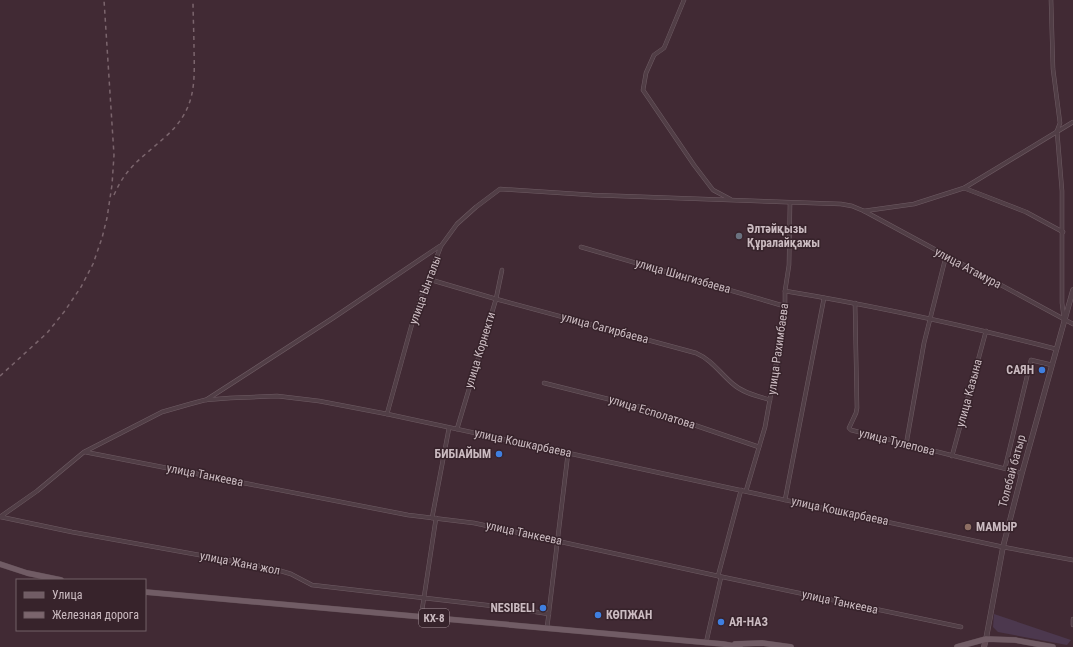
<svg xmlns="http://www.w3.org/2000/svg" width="1073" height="647" viewBox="0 0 1073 647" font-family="'Roboto Condensed',sans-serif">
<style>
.green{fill:#4c384e}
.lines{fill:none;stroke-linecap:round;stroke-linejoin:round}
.minor-casing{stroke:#6f5c64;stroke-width:4.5}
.tertiary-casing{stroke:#6f5c64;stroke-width:5.5}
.secondary-casing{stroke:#6f5c64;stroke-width:6}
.primary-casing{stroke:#5b484f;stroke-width:6}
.minor{stroke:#513e46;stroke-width:3.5}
.tertiary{stroke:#513e46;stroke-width:4.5}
.secondary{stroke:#644c55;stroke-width:5}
.primary{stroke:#715c65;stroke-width:5.5}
.rail{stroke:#7b656d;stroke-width:1.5;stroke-dasharray:4 4;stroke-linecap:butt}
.worship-dot{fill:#6b7280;stroke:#37232b;stroke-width:1.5}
.shop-dot{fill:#3f7fe0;stroke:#37232b;stroke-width:1.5}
.education-dot{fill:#8d6e63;stroke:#37232b;stroke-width:1.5}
.labels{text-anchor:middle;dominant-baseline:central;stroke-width:3;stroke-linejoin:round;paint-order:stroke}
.shield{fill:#37232b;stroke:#9f8d94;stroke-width:1}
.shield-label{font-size:11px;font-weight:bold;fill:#cbbbc1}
.poi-label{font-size:12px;font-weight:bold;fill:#cbbbc1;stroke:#37232b;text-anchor:start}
.street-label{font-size:12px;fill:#cbbbc1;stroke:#37232b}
</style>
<rect width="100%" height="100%" fill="#412a34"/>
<polygon class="green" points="994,614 1071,640 1067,645 998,632 993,627"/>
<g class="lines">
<g class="minor-casing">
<g id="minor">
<polyline points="684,0 664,48 654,55 646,73 643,90 694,165 713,190 730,199"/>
<polyline points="1051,0 1053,69 1060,123 1057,131 1062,191 1062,303 1064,319"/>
<polyline points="964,188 1026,212 1063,232"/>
<polyline points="864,211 1073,324"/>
<polyline points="581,247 784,306"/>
<path d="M428 279 496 299 696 353C712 360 720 373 733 384 743 393 758 396 770 400"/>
<path d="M785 291C876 306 967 326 1056 349"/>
<polyline points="855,303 857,408 856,413 849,428 851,430 1022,473"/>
<polyline points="544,383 644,408 759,447"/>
<polyline points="206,400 333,318 440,246"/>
<polyline points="387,414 415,313 441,246 457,224 476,207 500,189 592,195 841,204 852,206 864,211 914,204 964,188 1073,122"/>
<polyline points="457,429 496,299 502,270"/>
<polyline points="906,445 924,343 946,256"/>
<polyline points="85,452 408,515 474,523 718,576 961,627"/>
<polyline points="952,456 986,331"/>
<polyline points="1005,468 1031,360 1052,365"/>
<polyline points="746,491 765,427 785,314 785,291 789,265 790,203"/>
<polyline points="785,500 824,298"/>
<polyline points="0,517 37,491 84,452 162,412 190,404 205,400 230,398 277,396 319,401 387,414 1003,547 1073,560"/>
<polyline points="1,517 72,532 271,568 291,574 312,585 511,608 549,614"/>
<polyline points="432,518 449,428"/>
<polyline points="718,576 741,490"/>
<polyline points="421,617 436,518"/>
<polyline points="1073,619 1073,625"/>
<polyline points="547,628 568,453"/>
<polyline points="706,643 721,577"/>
</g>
</g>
<g class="tertiary-casing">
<polyline id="tertiary" points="986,639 1003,547 1022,473 1073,290"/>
</g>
<g class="secondary-casing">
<polyline id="secondary" points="984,647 986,639"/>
</g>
<g class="primary-casing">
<g id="primary">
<polyline points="0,564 27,573 61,580"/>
<polyline points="145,592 723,644 740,647"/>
<polyline points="735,644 762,643 791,647"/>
<polyline points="957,647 986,639 1015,640 1053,647"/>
</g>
</g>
<use href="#minor" class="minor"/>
<use href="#tertiary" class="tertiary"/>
<use href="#secondary" class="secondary"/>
<use href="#primary" class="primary"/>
<g class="rail">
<path d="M114 195C126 167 142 158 164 138 195 111 195 87 194 49 194 33 193 16 193 0"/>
<polyline points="0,376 47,333 64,312 81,287 93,264 102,238 107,218 112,185 114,155 104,0"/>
</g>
</g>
<circle class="worship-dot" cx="739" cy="236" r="4"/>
<g class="shop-dot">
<circle cx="1042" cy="370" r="4"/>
<circle cx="499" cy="454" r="4"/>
<circle cx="543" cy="608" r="4"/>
<circle cx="598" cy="615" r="4"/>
<circle cx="721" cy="622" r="4"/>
</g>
<circle class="education-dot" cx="968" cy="527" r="4"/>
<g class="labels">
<rect class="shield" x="419" y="609" width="30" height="18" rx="3"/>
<g class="shield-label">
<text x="434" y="618">КХ-8</text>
</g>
<g class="poi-label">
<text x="747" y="229">Әлтәйқызы<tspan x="747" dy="14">Құралайқажы</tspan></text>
<text x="1034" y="370" text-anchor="end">САЯН</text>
<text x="491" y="454" text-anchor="end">БИБІАЙЫМ</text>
<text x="976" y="527">МАМЫР</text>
<text x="535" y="608" text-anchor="end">NESIBELI</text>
<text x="606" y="615">КӨПЖАН</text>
<text x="729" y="622">АЯ-НАЗ</text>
</g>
<g class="street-label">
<text transform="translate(968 268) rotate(28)">улица Атамура</text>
<text transform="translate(683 276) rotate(16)">улица Шингизбаева</text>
<text transform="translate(425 290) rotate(-70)">улица Ынталы</text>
<text transform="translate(605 328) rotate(15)">улица Сагирбаева</text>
<text transform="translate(778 349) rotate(-82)">улица Рахимбаева</text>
<text transform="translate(480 350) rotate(-73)">улица Корнекти</text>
<text transform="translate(969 393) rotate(-75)">улица Казына</text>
<text transform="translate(652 412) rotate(17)">улица Есполатова</text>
<text transform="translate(897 442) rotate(14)">улица Тулепова</text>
<text transform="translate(523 443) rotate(12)">улица Кошкарбаева</text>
<text transform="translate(1012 471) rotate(-75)">Толебай батыр</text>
<text transform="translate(205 475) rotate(11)">улица Танкеева</text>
<text transform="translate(840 511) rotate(12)">улица Кошкарбаева</text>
<text transform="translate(524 533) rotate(12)">улица Танкеева</text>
<text transform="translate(240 563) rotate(11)">улица Жана жол</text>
<text transform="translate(840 602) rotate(12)">улица Танкеева</text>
</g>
</g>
<rect x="16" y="579" width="130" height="52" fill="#37232b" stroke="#726067"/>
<rect x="24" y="592" width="20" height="6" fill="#715c65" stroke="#726067"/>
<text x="52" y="599" font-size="12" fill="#cbbbc1">Улица</text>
<rect x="24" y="612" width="20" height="6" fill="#7b656d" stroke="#726067"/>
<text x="52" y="619" font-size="12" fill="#cbbbc1">Железная дорога</text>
</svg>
